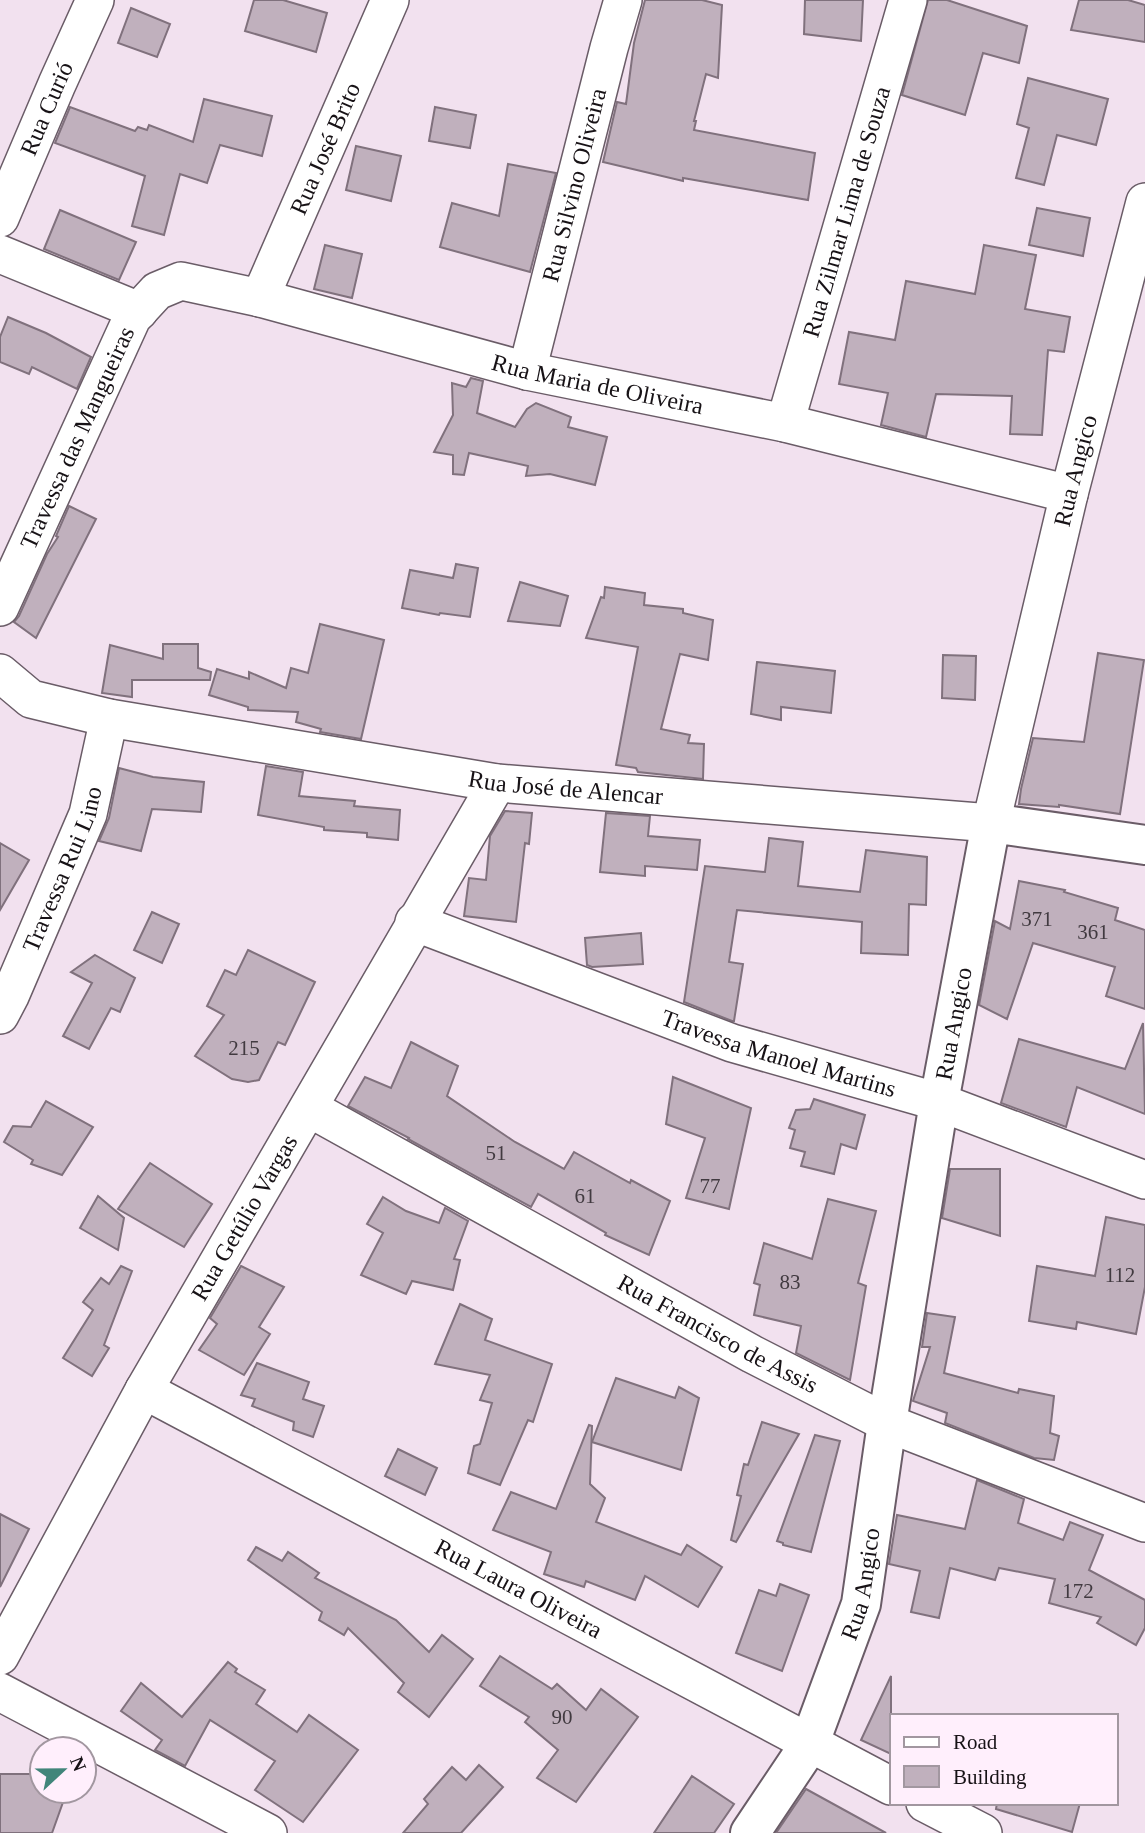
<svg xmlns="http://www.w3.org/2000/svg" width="1145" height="1833" viewBox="0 0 1145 1833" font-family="Georgia,serif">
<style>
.building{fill:#c0b0bd;stroke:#80717d;stroke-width:2}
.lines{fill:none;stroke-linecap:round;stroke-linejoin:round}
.minor-casing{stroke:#6a5c67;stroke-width:40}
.tertiary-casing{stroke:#6a5c67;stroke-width:42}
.minor{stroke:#fff;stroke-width:37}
.tertiary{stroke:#fff;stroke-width:38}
.labels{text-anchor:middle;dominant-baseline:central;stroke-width:7;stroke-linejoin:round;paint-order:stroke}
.number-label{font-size:21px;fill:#413a40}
.street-label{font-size:24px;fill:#171216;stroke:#ffeffc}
</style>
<rect width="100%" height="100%" fill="#f2e1ef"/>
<g class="building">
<polygon points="254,0 283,0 327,13 316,52 245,31"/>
<polygon points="645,0 702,0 722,5 718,78 706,74 694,121 696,121 694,130 815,153 808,200 683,178 683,181 603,162 617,102 626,104 634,43"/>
<polygon points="805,0 863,0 861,41 804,34"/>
<polygon points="928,0 947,0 1027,26 1019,63 983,53 965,115 902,95"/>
<polygon points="1079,0 1128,0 1145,5 1145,42 1071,30"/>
<polygon points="131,8 170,24 157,57 118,43"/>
<polygon points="1028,78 1108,99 1096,145 1057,135 1044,185 1016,178 1029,128 1017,124"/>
<polygon points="204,99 272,116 262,156 220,145 207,183 180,174 164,235 132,226 145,176 55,143 70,107 135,131 138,127 147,130 149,125 193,142"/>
<polygon points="435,107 476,115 470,148 429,141"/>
<polygon points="356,146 401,156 391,201 346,190"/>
<polygon points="508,164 556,173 530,272 440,247 452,203 499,216"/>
<polygon points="1037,208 1090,218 1083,256 1029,245"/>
<polygon points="60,210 136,242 119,280 44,249"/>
<polygon points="325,245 362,254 352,298 314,289"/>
<polygon points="984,245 1036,255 1025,309 1070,317 1064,352 1048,350 1042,435 1010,434 1012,396 936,394 926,437 881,425 888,393 839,384 849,332 895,340 906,281 975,294"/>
<polygon points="8,317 46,333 91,357 77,389 32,367 29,374 0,362 0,337"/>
<polygon points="471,378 483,381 477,413 515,427 527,409 536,403 571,417 568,427 607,437 595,485 550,474 526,476 528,466 469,453 464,475 453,474 453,455 434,452 453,415 452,383 466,387"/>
<polygon points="69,506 96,519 36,638 14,622 19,616 47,554 58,537 56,536"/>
<polygon points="456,564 478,568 470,617 440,613 439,615 402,608 410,570 453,578"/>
<polygon points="520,582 568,596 560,626 508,621"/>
<polygon points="605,587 645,593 644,605 683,609 683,613 713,620 708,660 680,654 661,729 690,735 688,743 704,744 703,779 638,772 636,768 616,765 638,647 586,638 601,597 604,598"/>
<polygon points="320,624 384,640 361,739 320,732 321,729 296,722 298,712 248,710 248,707 209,695 217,669 249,679 249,672 286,688 291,668 308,673"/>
<polygon points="163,644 198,644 198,668 211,672 210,680 132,680 132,697 102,693 110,645 163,659"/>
<polygon points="1098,653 1144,660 1120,814 1059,805 1059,807 1019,804 1021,789 1033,738 1084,742"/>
<polygon points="943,655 976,656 975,700 942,698"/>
<polygon points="757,662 835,671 831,713 781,707 781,720 751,714"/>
<polygon points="266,766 303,772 299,796 355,801 354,806 400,810 398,840 367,837 367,833 324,830 324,827 258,815"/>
<polygon points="119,768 153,777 204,782 201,812 152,809 141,851 99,841 109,818"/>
<polygon points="505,811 532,813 529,844 525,843 516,922 464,916 469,878 486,880 490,836"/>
<polygon points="606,813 650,816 648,836 700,840 697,870 645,866 645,876 600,872"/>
<polygon points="769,838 803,842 798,886 860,892 866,850 927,857 926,905 909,904 908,955 861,953 862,922 737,910 729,962 743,964 734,1021 732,1021 684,1002 705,866 765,872"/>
<polygon points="0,843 29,860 0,910"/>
<polygon points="1019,881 1065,890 1064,892 1118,908 1115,920 1145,930 1145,1009 1106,996 1115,967 1033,943 1007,1019 979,1005 995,921 1010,929"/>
<polygon points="152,912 179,924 162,963 134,950"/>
<polygon points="641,933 643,964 592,967 587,965 585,938"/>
<polygon points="248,950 315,982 285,1045 278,1042 259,1080 248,1082 232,1079 195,1056 224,1015 207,1006 225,970 236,975"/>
<polygon points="95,955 135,978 120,1012 111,1008 89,1049 63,1036 92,983 71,972"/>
<polygon points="1143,1023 1145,1114 1077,1087 1066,1127 1001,1103 1019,1039 1125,1069"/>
<polygon points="411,1042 458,1066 447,1096 515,1142 564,1169 574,1152 630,1183 631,1180 670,1201 649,1255 605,1235 606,1233 538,1194 531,1207 408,1139 409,1138 348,1106 365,1077 391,1088"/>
<polygon points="673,1077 751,1108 729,1209 686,1198 705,1138 666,1124"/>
<polygon points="814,1099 865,1115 856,1149 841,1144 834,1174 801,1166 805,1152 790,1148 795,1130 789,1128 796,1110 810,1109"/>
<polygon points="46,1101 93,1127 62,1175 31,1164 33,1160 4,1142 13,1126 31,1127"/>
<polygon points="150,1163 212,1204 184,1247 118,1209"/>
<polygon points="950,1169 1000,1169 1000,1236 942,1218"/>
<polygon points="98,1196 124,1218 118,1250 80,1228"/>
<polygon points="383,1197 406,1211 439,1223 445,1208 468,1221 454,1259 460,1260 453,1290 412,1281 406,1294 361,1275 383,1233 367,1224"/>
<polygon points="828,1199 876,1211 858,1283 866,1286 850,1380 796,1353 801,1326 754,1315 760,1285 754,1283 764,1243 812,1259"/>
<polygon points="1106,1217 1145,1225 1145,1287 1136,1334 1077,1322 1076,1329 1029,1321 1037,1266 1095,1276"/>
<polygon points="121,1266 132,1271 104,1345 109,1348 92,1376 63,1358 93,1310 83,1302 101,1278 109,1284"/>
<polygon points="241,1266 284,1287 259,1327 270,1334 244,1375 199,1350 217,1324 210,1318"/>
<polygon points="460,1304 492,1319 485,1340 552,1364 533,1422 528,1420 500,1485 468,1473 474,1446 480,1444 492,1403 480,1400 490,1375 435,1364"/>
<polygon points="927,1313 955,1317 944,1373 1018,1393 1019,1389 1054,1396 1050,1433 1059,1436 1054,1460 1034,1458 945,1423 947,1413 913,1401 930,1347 922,1347"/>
<polygon points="257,1363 309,1382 303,1399 324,1406 313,1437 293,1430 294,1422 252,1406 255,1399 241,1395"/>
<polygon points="616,1378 675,1398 679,1387 699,1398 681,1470 592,1442"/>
<polygon points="762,1422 799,1434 736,1542 731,1540 741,1496 737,1495 744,1464 748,1465"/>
<polygon points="589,1425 592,1426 590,1484 605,1498 596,1522 681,1555 687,1545 722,1567 698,1607 645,1576 635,1600 586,1581 584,1587 544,1574 551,1552 493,1530 511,1492 556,1509"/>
<polygon points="815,1435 840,1441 811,1552 783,1545 783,1543 777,1541"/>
<polygon points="398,1449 437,1468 425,1495 385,1476"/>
<polygon points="977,1480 1024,1499 1018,1523 1063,1540 1070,1522 1103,1535 1089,1570 1145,1600 1145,1628 1136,1645 1097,1623 1101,1617 1049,1603 1055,1579 999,1568 995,1580 950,1568 939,1618 911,1612 920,1571 889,1564 897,1515 965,1529"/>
<polygon points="0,1514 29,1529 0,1587"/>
<polygon points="256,1547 282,1561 288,1552 319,1573 315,1578 396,1620 429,1652 442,1635 473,1659 429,1717 398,1692 404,1683 348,1628 344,1635 319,1620 322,1612 248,1560"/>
<polygon points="780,1584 809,1595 782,1671 736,1653 759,1590 776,1596"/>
<polygon points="500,1656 552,1689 557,1684 586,1710 601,1689 638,1717 576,1802 537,1778 558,1750 525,1722 529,1717 480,1686"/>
<polygon points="228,1662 237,1669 235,1672 265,1690 256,1704 297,1732 309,1715 358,1750 303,1822 255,1790 275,1761 210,1720 185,1766 155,1750 162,1740 121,1711 141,1683 182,1717"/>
<polygon points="891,1676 891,1754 861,1740"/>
<polygon points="479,1765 503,1787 461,1833 403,1833 428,1804 424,1799 452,1767 466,1780"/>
<polygon points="0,1774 33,1774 42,1778 42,1791 67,1791 52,1833 0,1833"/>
<polygon points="692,1776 734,1804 714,1833 654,1833"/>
<polygon points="806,1789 886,1833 776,1833"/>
<polygon points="997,1803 1080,1803 1072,1832 996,1809"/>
</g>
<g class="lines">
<g class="minor-casing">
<g id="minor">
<path id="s1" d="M0 218 57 84 95 0"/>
<polyline points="0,254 139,311"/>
<path id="s2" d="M260 298 390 0"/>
<path id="s3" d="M527 371 609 48 623 0"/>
<path id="s4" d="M785 423 908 0"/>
<path id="s5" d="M0 607 132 318 157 291 181 281 260 298 527 371 785 423 1069 494"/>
<path id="s6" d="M0 673 31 699 109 718 497 783 991 823 1069 494 1145 202"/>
<path id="s7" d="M414 922 732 1043 939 1102 1145 1180"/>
<path id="s8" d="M0 1015 10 996 88 814 109 718"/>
<path id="s9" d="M309 1108 752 1354 887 1423 1145 1523"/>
<path id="s10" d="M144 1390 891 1786"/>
<path id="s11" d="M0 1656 144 1390 497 783"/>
<polyline points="0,1692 268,1833"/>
<polyline points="925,1803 983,1833"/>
</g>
</g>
<g class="tertiary-casing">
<g id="tertiary">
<path id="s12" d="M750 1833 809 1745 861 1604 887 1423 939 1102 991 823 1145 845"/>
</g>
</g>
<use href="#minor" class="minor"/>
<use href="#tertiary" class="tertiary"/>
</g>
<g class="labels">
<g class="number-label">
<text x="1037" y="919">371</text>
<text x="1093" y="932">361</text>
<text x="244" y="1048">215</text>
<text x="496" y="1153">51</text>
<text x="710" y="1186">77</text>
<text x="585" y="1196">61</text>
<text x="1120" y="1275">112</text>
<text x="790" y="1282">83</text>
<text x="1078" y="1591">172</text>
<text x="562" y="1717">90</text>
</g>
<g class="street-label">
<text stroke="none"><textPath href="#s1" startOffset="119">Rua Curió</textPath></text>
<text stroke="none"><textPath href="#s2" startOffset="163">Rua José Brito</textPath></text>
<text stroke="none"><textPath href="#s3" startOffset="192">Rua Silvino Oliveira</textPath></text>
<text stroke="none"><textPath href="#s4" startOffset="220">Rua Zilmar Lima de Souza</textPath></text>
<text stroke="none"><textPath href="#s5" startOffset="810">Rua Maria de Oliveira</textPath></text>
<text stroke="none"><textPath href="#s5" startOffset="186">Travessa das Mangueiras</textPath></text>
<text stroke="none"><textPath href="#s6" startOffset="1372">Rua Angico</textPath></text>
<text stroke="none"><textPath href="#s6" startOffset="583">Rua José de Alencar</textPath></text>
<text stroke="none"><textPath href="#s8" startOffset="159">Travessa Rui Lino</textPath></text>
<text stroke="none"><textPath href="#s12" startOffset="844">Rua Angico</textPath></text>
<text stroke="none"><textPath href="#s7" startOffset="388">Travessa Manoel Martins</textPath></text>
<text stroke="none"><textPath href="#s11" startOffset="502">Rua Getúlio Vargas</textPath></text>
<text stroke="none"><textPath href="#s9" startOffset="467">Rua Francisco de Assis</textPath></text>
<text stroke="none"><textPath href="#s12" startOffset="276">Rua Angico</textPath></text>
<text stroke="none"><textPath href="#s10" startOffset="424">Rua Laura Oliveira</textPath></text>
</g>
</g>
<rect x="890" y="1714" width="228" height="91" fill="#ffeffc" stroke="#a297a0" stroke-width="2"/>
<rect x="904" y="1737" width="35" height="10" fill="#ffffff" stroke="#a297a0" stroke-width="2"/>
<text x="953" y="1749" font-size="21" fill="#171216">Road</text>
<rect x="904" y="1766" width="35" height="21" fill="#c0b0bd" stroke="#a297a0" stroke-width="2"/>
<text x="953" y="1784" font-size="21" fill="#171216">Building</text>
<g transform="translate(63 1770) rotate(68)"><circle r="33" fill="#ffeffc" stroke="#a297a0" stroke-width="2"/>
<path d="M0-5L12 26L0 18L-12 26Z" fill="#41857a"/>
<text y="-10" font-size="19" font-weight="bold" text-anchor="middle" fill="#171216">N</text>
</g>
</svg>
